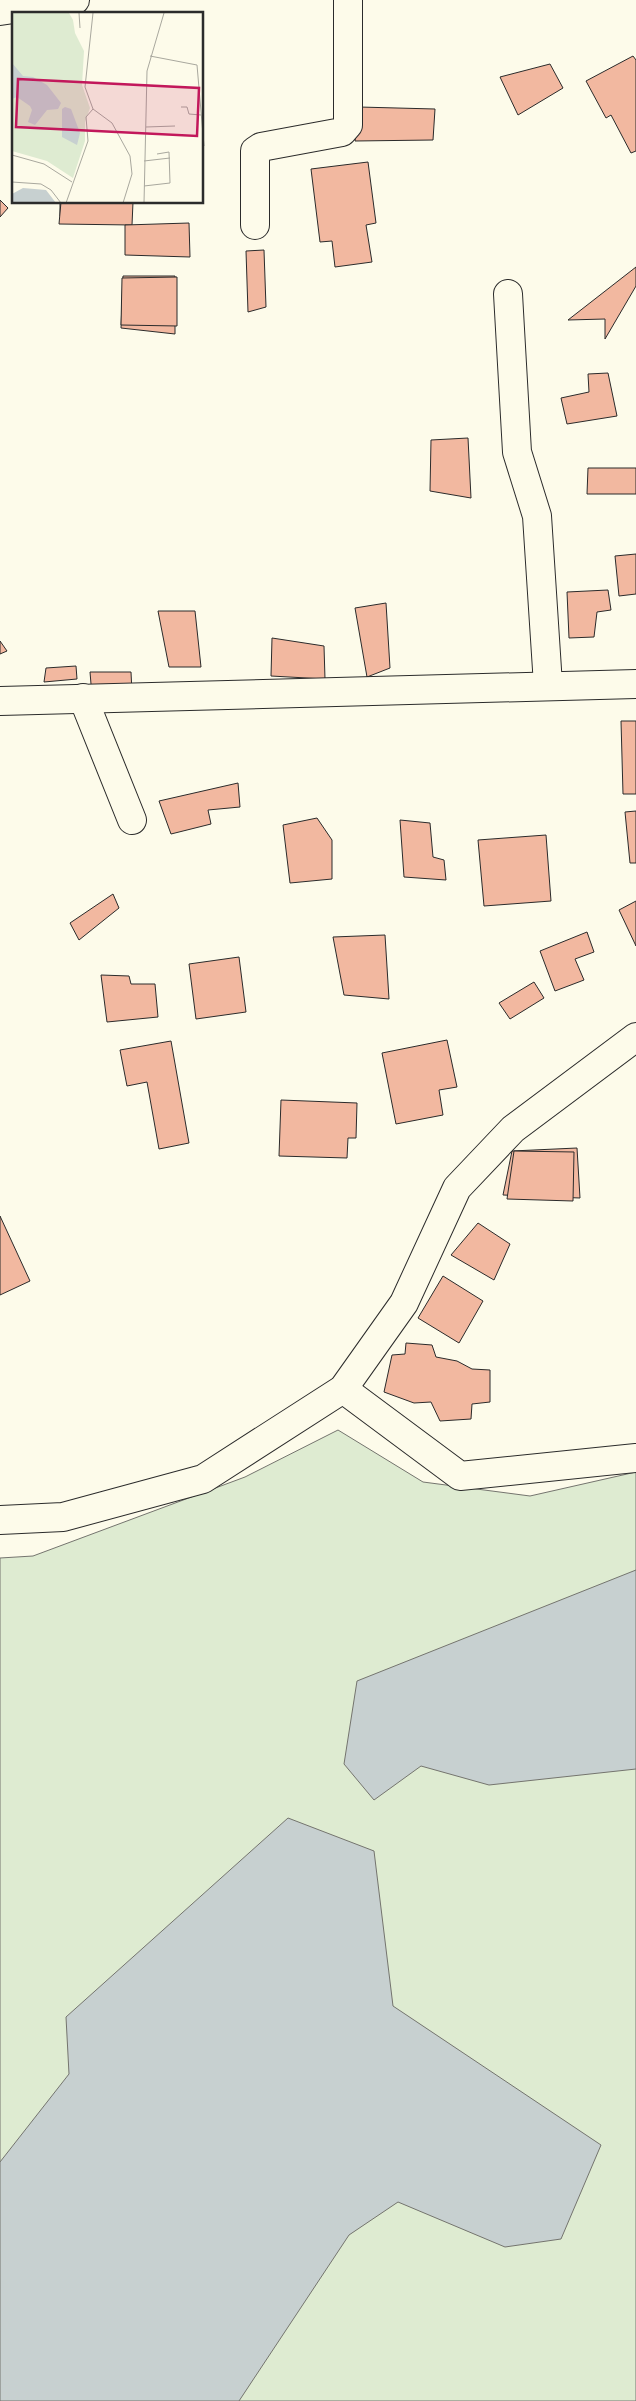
<svg xmlns="http://www.w3.org/2000/svg" width="636" height="2401" viewBox="0 0 636 2401" font-family="'Roboto Condensed',sans-serif">
<style>
.green{fill:#deebd1;stroke:#74746e}
.water{fill:#c7d0d0;stroke:#74746e}
.building{fill:#f2b8a0;stroke:#2b2b2b}
.lines{fill:none;stroke-linecap:round;stroke-linejoin:round}
.minor-casing{stroke:#2b2b2b;stroke-width:30}
.tertiary-casing{stroke:#2b2b2b;stroke-width:30}
.minor{stroke:#fdfbea;stroke-width:28}
.tertiary{stroke:#fdfbea;stroke-width:28}
.inset-road{fill:none;stroke:#a9a89e;stroke-width:1}
.view{fill:#c2185b;fill-opacity:0.15;stroke:#c2185b;stroke-width:2.5}
.inset-edge{fill:none;stroke:#2b2b2b;stroke-width:2.5}
</style>
<rect width="100%" height="100%" fill="#fdfbea"/>
<polygon class="green" points="338,1430 423,1482 530,1496 636,1472 636,2401 0,2401 0,1558 33,1556 245,1477"/>
<g class="water">
<polygon points="636,1570 636,1769 489,1785 421,1766 374,1800 344,1764 357,1681"/>
<polygon points="288,1818 374,1851 393,2006 601,2145 561,2239 505,2247 398,2202 349,2235 239,2401 0,2401 0,2162 69,2074 66,2017"/>
</g>
<g class="building">
<polygon points="633,56 636,60 636,151 631,153 611,115 606,118 586,81"/>
<polygon points="550,64 563,88 518,115 500,77"/>
<polygon points="359,107 435,109 433,140 355,141"/>
<polygon points="368,162 376,223 366,225 372,262 335,267 332,241 320,242 311,169"/>
<polygon points="0,200 8,208 0,217"/>
<polygon points="60,202 96,202 96,210 60,216"/>
<polygon points="61,202 133,202 132,225 59,224"/>
<polygon points="189,223 190,257 125,255 125,225"/>
<polygon points="264,250 266,307 248,312 246,251"/>
<polygon points="636,267 636,286 605,339 605,319 568,320"/>
<polygon points="123,276 175,276 175,334 121,328"/>
<polygon points="177,277 177,326 121,325 122,278"/>
<polygon points="608,373 617,416 567,424 561,398 589,392 588,374"/>
<polygon points="468,438 471,498 430,491 431,440"/>
<polygon points="588,468 636,468 636,494 587,494"/>
<polygon points="636,554 636,594 619,596 615,556"/>
<polygon points="608,590 611,610 597,612 594,637 569,638 567,592"/>
<polygon points="386,603 390,668 367,677 355,608"/>
<polygon points="158,611 195,611 201,667 169,667"/>
<polygon points="272,638 324,646 325,679 271,676"/>
<polygon points="0,641 7,651 0,654"/>
<polygon points="76,666 77,679 44,682 46,668"/>
<polygon points="90,672 131,672 132,693 92,696"/>
<polygon points="621,721 636,721 636,794 623,794"/>
<polygon points="238,783 240,807 208,810 211,824 171,834 159,801"/>
<polygon points="636,811 636,863 630,863 625,812"/>
<polygon points="317,818 332,840 332,879 290,883 283,825"/>
<polygon points="400,820 430,823 433,857 444,860 446,880 404,877"/>
<polygon points="546,835 551,901 484,906 478,840"/>
<polygon points="113,894 119,908 79,940 70,923"/>
<polygon points="636,901 636,946 619,910"/>
<polygon points="587,932 594,952 575,959 584,980 555,991 540,951"/>
<polygon points="385,935 389,999 344,995 333,937"/>
<polygon points="239,957 246,1012 196,1019 189,964"/>
<polygon points="101,975 129,976 131,984 155,984 158,1017 107,1022"/>
<polygon points="534,982 544,998 510,1019 499,1003"/>
<polygon points="447,1040 457,1087 439,1090 443,1115 396,1124 382,1053"/>
<polygon points="171,1041 189,1143 159,1149 147,1082 127,1086 120,1050"/>
<polygon points="281,1100 357,1103 356,1138 348,1138 347,1158 279,1156"/>
<polygon points="577,1148 580,1198 503,1195 512,1151"/>
<polygon points="514,1151 574,1152 573,1201 507,1199"/>
<polygon points="0,1216 30,1281 0,1295"/>
<polygon points="478,1223 510,1244 494,1280 451,1255"/>
<polygon points="443,1276 483,1301 459,1343 418,1318"/>
<polygon points="406,1343 432,1345 436,1357 457,1361 472,1369 490,1370 490,1402 472,1404 471,1419 440,1421 431,1402 414,1403 384,1392 392,1355 405,1354"/>
</g>
<g class="lines">
<g class="minor-casing">
<g id="minor">
<polyline points="0,11 75,0"/>
<polyline points="255,225 255,151 261,147 342,132 348,125 348,0"/>
<polyline points="508,294 517,452 537,516 548,685"/>
<polyline points="83,698 132,820"/>
<polyline points="0,701 636,684"/>
<polyline points="343,1389 460,1476 636,1458"/>
</g>
</g>
<g class="tertiary-casing">
<polyline id="tertiary" points="0,1520 63,1517 203,1479 343,1389 404,1303 457,1188 513,1129 636,1037"/>
</g>
<use href="#minor" class="minor"/>
<use href="#tertiary" class="tertiary"/>
</g>
<g transform="translate(12 12)">
<rect width="191" height="191" fill="#fdfbea"/>
<path d="M0 1H57L61 8 63 21 72 39 70 73 78 96 73 110V129L61 166 35 149 0 139Z" fill="#deebd1"/>
<path d="M0 51 11 64 21 65 35 73 49 91 46 97 35 98 23 113 16 110 20 98 18 94 5 85 0 87ZM53 95 59 97 68 121 65 133 50 125V97ZM11 176 34 178 44 191H0V182Z" fill="#c7d0d0"/>
<path class="inset-road" d="M67 1 68 16M81 1 73 75 81 97 100 111 118 144 120 162 111 191M138 44 185 53 192 134M169 95H175L177 102 189 103M134 115 163 114M0 143 32 152 60 170M132 149 158 146M0 170 29 172 39 178 49 191M132 174 158 171 157 140 145 142M54 191 76 129 74 105 81 97M132 191 135 59 152 1"/>
<path class="view" d="M6 67 187 76 185 124 4 115Z"/>
<rect width="191" height="191" class="inset-edge"/>
</g>
</svg>
